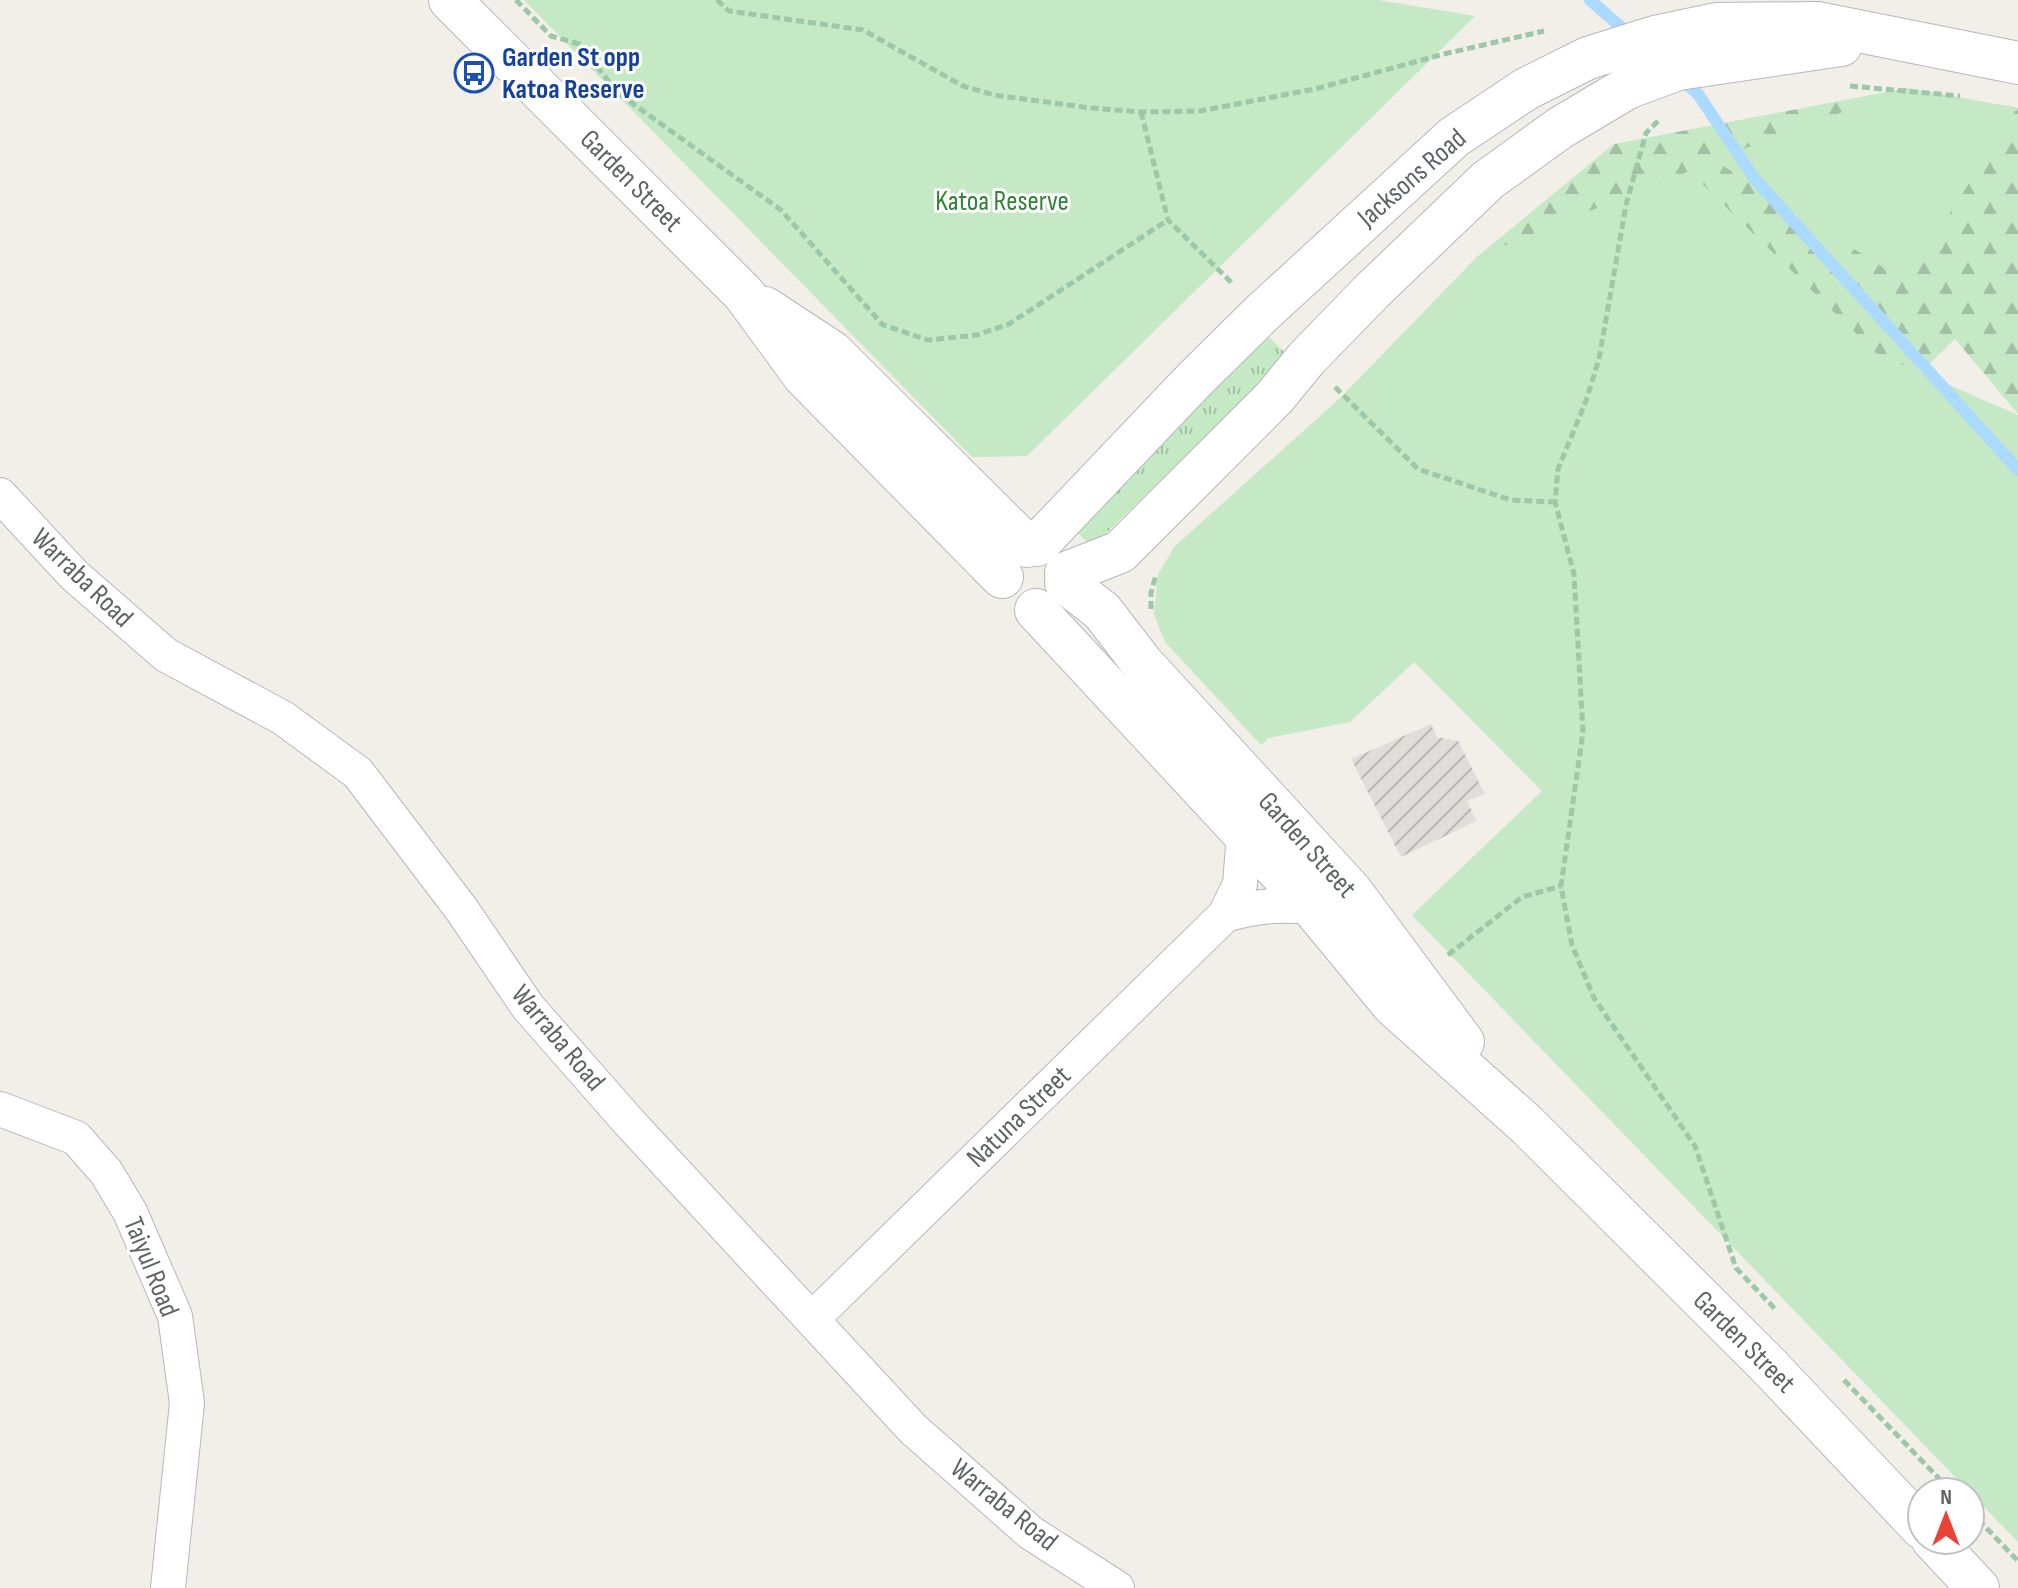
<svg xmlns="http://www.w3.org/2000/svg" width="2018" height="1588" viewBox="0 0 2018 1588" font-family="'Sofia Sans Condensed',sans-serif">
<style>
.industrial{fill:url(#industrial-furrows)}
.grass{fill:url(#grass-tufts)}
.forest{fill:url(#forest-firs)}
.park{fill:#c5e8c5}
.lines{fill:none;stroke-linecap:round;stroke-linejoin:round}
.stream{stroke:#aadaff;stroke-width:12}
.minor-casing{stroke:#b5b8bc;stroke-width:36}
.tertiary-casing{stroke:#b5b8bc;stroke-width:44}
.path{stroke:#9cc7a9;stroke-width:5;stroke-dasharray:8 4;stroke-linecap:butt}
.minor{stroke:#fff;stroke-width:34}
.tertiary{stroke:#fff;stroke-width:42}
.labels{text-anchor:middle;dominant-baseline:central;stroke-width:6;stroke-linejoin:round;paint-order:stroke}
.transit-label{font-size:28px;font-weight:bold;fill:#164399;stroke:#fff;text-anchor:start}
.street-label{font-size:28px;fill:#5f6368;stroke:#fff}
.park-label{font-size:28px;fill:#348238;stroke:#fff}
</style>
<defs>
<pattern id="industrial-furrows" width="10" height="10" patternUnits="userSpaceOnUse" patternTransform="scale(2)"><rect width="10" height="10" fill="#e0deda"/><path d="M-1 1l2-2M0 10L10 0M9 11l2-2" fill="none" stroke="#b9b8b5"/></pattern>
<pattern id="grass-tufts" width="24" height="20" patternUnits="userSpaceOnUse" patternTransform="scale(2)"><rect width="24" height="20" fill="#c5e8c5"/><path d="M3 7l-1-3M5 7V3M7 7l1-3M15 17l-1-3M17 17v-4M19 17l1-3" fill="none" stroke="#a3c0a4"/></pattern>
<pattern id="forest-firs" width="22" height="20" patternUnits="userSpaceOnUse" patternTransform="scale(2)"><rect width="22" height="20" fill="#c5e8c5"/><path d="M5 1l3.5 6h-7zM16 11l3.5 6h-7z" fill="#a3c0a4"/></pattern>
</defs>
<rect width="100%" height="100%" fill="#f1efe8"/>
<polygon class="industrial" points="1431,724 1437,737 1458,741 1485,794 1467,801 1477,821 1401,857 1351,759"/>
<polygon class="grass" points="1265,333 1288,356 1098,541 1087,542 1074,529"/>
<polygon class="forest" points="1907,88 2018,108 2018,414 1955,339 1873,418 1443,292 1478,256 1614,144"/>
<g class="park">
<polygon points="524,0 1378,0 1475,16 1027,456 972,457"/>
<polygon points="1907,88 2017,108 1906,282 1714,160"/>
<polygon points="1689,171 1876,353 2018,415 2018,1542 1412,915 1542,791 1414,662 1350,722 1269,738 1261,745 1165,642 1154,614 1158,575 1174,547 1339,399 1478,256"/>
</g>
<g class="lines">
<g class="stream">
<polyline points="1590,0 1630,35"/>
<polyline points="1680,78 1698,94 1754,178 2018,470"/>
</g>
<g class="minor-casing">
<g id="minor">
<polyline points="0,495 74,575 166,655 283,718 358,773 462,910 528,1007 628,1121 913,1429 1031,1533 1117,1588"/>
<path d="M1225 915C1255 906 1280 904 1312 907"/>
<polyline points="0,1109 76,1138 106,1172 130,1212 175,1316 187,1403 168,1588"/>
<polyline points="813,1318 1225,915 1240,884 1244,834"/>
</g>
</g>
<g class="tertiary-casing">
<g id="tertiary">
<polyline points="450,0 744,294 804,376 1002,577"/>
<polyline points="765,308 832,352 1027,546"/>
<polyline points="1037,545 1194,380 1262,313 1454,137 1526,89 1588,58 1655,37 1716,24 1818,23 2018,63"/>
<polyline points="1066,573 1120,552 1275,397 1306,359 1372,291 1488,180 1560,128 1627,88 1678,69 1841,45"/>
<polyline points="1066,583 1102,611 1142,663 1351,891 1463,1042"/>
<polyline points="1036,610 1312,907 1392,1004 1527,1125 1766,1363 1922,1528"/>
<polyline points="1933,1540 1978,1588"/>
</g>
</g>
<g class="path">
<polyline points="516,0 551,36 579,44 618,93 781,210 883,325 928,340 977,335 1009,324 1168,220"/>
<polyline points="717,0 729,11 863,30 963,86 994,95 1091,108 1141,112 1200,111 1315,89 1444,54 1544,31"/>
<polyline points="1850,86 1960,96"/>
<polyline points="1141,112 1168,220 1233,284"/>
<polyline points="1658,121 1646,133 1626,205 1599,359 1586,401 1558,469 1555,502 1574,574 1583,732 1561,886 1572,945 1594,998 1695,1146 1736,1268 1776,1310"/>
<polyline points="1335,387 1418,469 1511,500 1555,502"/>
<polyline points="1151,609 1151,593 1156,575"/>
<polyline points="1448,955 1522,897 1561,886"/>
<polyline points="1844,1380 1952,1492"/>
<polyline points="1970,1511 2018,1561"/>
</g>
<use href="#minor" class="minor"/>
<use href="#tertiary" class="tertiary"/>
</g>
<defs>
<g id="bus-ring" transform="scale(2)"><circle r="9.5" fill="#fff" stroke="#1a4fb4" stroke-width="1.5"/><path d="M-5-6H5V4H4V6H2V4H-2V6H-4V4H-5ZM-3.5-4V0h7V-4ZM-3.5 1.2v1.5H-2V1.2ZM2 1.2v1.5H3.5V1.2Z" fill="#1a4fb4"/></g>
</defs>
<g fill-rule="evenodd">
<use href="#bus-ring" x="474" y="73"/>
</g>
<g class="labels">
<g class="transit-label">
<text x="502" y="57">Garden St opp<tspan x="502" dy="32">Katoa Reserve</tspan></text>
</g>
<g class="street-label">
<text transform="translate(1412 178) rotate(-41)">Jacksons Road</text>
<text transform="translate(631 181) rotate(45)">Garden Street</text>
<text transform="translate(82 578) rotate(44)">Warraba Road</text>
<text transform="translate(1307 845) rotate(48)">Garden Street</text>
<text transform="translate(558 1038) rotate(50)">Warraba Road</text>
<text transform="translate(1019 1117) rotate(-44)">Natuna Street</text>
<text transform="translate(151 1267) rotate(68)">Taiyul Road</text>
<text transform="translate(1744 1342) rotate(45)">Garden Street</text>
<text transform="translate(1004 1505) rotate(39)">Warraba Road</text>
</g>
<g class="park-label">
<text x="1002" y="201">Katoa Reserve</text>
</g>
</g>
<g transform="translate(1946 1516)"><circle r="38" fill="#ffffff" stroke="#bfc1c3" stroke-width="2"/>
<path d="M0-6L14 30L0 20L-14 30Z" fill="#ea4335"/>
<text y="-12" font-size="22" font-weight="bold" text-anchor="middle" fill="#5f6368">N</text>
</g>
</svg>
